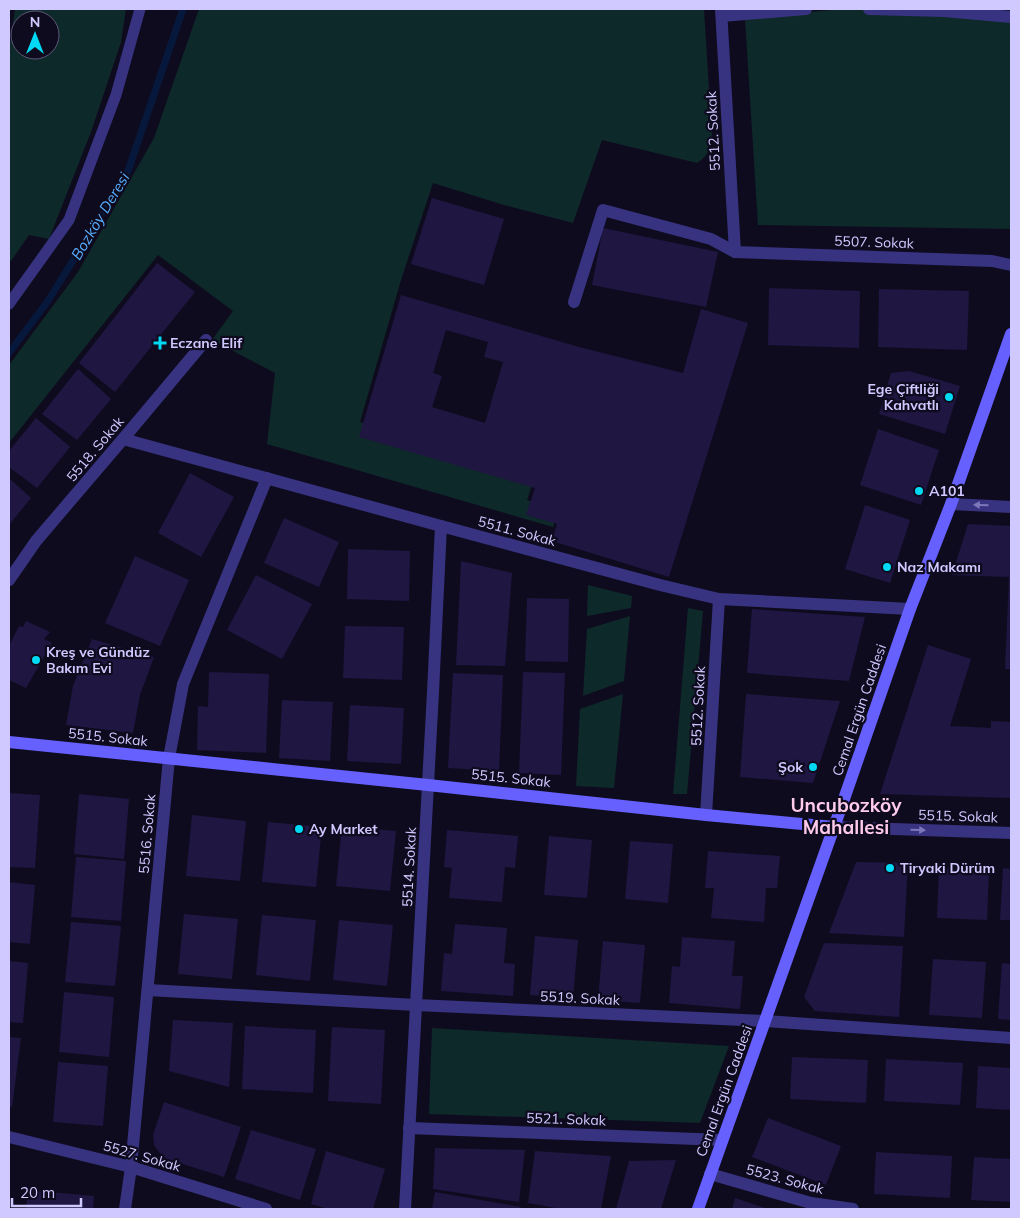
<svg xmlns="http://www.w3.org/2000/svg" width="1020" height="1218" viewBox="0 0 1020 1218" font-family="Mulish,sans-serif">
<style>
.green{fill:#0e2929;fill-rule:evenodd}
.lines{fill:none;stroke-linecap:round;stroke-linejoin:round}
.stream{stroke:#06193d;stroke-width:7}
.building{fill:#1f1641;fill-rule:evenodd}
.lane{stroke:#373381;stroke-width:11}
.street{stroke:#373381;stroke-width:12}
.secondary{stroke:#6660ff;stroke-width:12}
.oneway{fill:#7c76ba}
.poi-dot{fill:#00d9f4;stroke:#0f0b1f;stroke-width:2}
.labels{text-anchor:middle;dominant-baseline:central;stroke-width:4.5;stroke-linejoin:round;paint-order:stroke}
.street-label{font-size:14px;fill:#d0c9ff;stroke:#0f0b1f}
.poi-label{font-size:14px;font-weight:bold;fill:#d0c9ff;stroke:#0f0b1f;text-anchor:start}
.water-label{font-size:15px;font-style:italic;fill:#57afff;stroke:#0f0b1f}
.district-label{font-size:19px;font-weight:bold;fill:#ffcbeb;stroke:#0f0b1f}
</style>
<rect width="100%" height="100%" fill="#0f0b1f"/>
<g class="green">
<path d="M15 9H126L121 42 91 132 49 239 29 235 11 261H9V51ZM20 20H50V50H20Z"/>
<path d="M199 9H704L712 137C709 151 709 155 697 163L602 140 573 223 504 205 433 183 401 280 360 422 536 473 527 500 558 509 553 527 267 444 275 373 212 340 233 311 158 255 9 443V365L78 272 154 138Z"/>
<polygon points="842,9 1011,18 1011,229 758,225 745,18"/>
<polygon points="588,585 632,596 631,608 587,616"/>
<polygon points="688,608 703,611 687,794 673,794"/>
<polygon points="630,616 624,681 583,696 587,629"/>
<polygon points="623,694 614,788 576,786 580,709"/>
<polygon points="432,1028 729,1046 700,1123 429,1114"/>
</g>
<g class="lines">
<polyline class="stream" points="9,353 48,301 128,171 183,9"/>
</g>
<g class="building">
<polygon points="432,198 504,219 484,285 411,264"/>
<polygon points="603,228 718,252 706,307 592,285"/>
<polygon points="157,263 195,292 115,392 79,363"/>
<polygon points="769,288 860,291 859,348 768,345"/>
<polygon points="879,289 969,291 967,350 878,347"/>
<path d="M401 295 579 347 683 373 701 309 748 323 669 577 552 541 557 524 526 515 535 488 359 437ZM446 330 488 342 484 357 503 362 485 423 432 407 442 376 433 373Z"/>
<polygon points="78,369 111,399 77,440 42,414"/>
<polygon points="909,371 960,386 945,434 879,414 891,373"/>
<polygon points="36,418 70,447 37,488 9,467 9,451"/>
<polygon points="878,429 939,450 921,505 860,485"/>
<polygon points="190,473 234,497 201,557 158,533"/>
<polygon points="9,478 31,498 9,525"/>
<polygon points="865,505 910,520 890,583 845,569"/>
<polygon points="284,518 339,542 319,587 264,563"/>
<polygon points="968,524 1011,526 1011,669 1005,669 1009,577 952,575"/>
<polygon points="348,549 410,551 409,601 347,599"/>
<polygon points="135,556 189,580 160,646 105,623"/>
<polygon points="461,561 512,573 505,666 456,665"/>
<polygon points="256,575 312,604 282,659 227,630"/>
<polygon points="527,598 569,599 568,662 525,661"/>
<polygon points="752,609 865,617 849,681 747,673"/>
<polygon points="26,621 50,632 44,639 52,643 26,688 9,680 9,646 19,626 23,627"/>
<polygon points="345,626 404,627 402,680 343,678"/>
<polygon points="92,639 154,657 140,695 133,733 66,725 73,686"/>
<polygon points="928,645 971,659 950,726 991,728 991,721 1011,722 1011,798 880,794"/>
<polygon points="209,672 269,674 266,753 197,750 198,706 208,707"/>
<polygon points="523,672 565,673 561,775 519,773"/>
<polygon points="453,673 503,675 499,771 448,768"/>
<polygon points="746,694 840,701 813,783 740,777"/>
<polygon points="282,700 333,702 330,761 279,758"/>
<polygon points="350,705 404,708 401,764 347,761"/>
<polygon points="9,793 40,795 35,868 9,867"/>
<polygon points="79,794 129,799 124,859 74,854"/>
<polygon points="192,815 246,821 240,881 186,876"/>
<polygon points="268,822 322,827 316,887 262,882"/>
<polygon points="342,826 396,831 390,891 336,886"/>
<polygon points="447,830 518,836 515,868 505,867 502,902 449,898 452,868 444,867"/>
<polygon points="549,836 592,840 587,898 544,895"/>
<polygon points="630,841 673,844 668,903 625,899"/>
<polygon points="708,851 780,856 777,888 766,888 764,922 711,918 714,888 705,888"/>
<polygon points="76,857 126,861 121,921 71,917"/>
<polygon points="856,862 908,863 904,937 829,933"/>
<polygon points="939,868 989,870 987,920 937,918"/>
<polygon points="1003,868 1011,869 1011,920 1000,920"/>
<polygon points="9,882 35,885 30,944 9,942"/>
<polygon points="184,914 238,919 232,979 178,974"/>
<polygon points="262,915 316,920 310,981 256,975"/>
<polygon points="339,920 393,925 387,986 333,980"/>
<polygon points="71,922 121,926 115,986 65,982"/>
<polygon points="455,924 507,928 504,963 515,964 513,996 441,991 444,953 452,954"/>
<polygon points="535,936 578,940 573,998 530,995"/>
<polygon points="682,937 735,941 732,976 743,976 740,1009 669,1003 672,966 680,967"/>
<polygon points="603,941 645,945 640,1003 598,1000"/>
<polygon points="824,943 903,946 899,1017 815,1011 804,997"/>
<polygon points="933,959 986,962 982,1018 929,1015"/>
<polygon points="9,961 28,963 23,1023 9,1022"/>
<polygon points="1002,963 1011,964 1011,1020 998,1019"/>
<polygon points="64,992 114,997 109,1057 59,1052"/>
<polygon points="173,1020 233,1023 229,1087 169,1071"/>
<polygon points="245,1026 316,1030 313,1093 242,1089"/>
<polygon points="332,1027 385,1030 381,1104 328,1101"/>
<polygon points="9,1037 21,1038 12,1107 9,1106"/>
<polygon points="792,1057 868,1060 866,1103 790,1099"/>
<polygon points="886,1059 963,1063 960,1105 884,1101"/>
<polygon points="58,1062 108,1066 103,1126 53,1122"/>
<polygon points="978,1066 1011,1068 1011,1110 976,1108"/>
<polygon points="164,1102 241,1127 224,1177 167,1159 159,1152 154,1145 153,1135"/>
<polygon points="768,1118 841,1146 826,1185 752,1157"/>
<polygon points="251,1130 316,1149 300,1200 235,1179"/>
<polygon points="435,1148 525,1150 519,1202 433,1189"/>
<polygon points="326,1151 385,1169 373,1209 328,1209 311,1204"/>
<polygon points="535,1151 611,1156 601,1209 561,1209 528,1203"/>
<polygon points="876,1152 952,1156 950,1198 874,1194"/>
<polygon points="974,1157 1011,1159 1011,1202 971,1200"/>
<polygon points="676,1160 661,1209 616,1209 629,1161"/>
<polygon points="28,1190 94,1196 93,1209 26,1209"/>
<polygon points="435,1192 521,1207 520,1209 432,1209"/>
<polygon points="735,1198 768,1209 732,1209"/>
</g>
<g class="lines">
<polyline class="lane" points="9,304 69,220 116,95 140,9"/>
<g class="street">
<polyline points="721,9 735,252"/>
<polyline points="869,9 944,11 1011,17"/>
<polyline points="722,16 806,9"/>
<polyline points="574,302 603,210 711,239 735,252 992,261 1011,265"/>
<polyline points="123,439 441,526 660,585 719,599 910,609"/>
<polyline points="951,504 1011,507"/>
<polyline points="9,580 36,541 123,439 206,340"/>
<polyline points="706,815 719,599"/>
<polyline points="834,827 1011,833"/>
<polyline points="148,990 416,1005 765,1021 1011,1038"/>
<polyline points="409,1128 722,1140"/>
<polyline points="9,1137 131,1167 266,1209"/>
<polyline points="710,1174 811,1203 853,1209"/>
<polyline points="125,1209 131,1167 169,758 183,684 267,478"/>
<polyline points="405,1209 433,692 441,526"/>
</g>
<g class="secondary">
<polyline points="9,742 428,785 706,815 834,827"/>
<polyline points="698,1209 844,799 910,609 951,504 1011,334"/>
</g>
</g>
<defs><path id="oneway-solid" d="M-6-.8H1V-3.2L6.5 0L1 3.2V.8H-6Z" transform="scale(1.25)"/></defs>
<g class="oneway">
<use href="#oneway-solid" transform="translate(981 505) rotate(-178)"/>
<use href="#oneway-solid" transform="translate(918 830) rotate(2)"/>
</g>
<g class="poi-dot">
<path d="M157.5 335.5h5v5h5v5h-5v5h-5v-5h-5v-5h5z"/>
<circle cx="949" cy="397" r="5"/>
<circle cx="919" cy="491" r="5"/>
<circle cx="887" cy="567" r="5"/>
<circle cx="36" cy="660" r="5"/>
<circle cx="813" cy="767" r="5"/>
<circle cx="299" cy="829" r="5"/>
<circle cx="890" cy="868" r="5"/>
</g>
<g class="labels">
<g class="street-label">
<text transform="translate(713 131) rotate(-93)">5512. Sokak</text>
<text transform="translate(874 242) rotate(2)">5507. Sokak</text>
<text transform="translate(95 449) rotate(-50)">5518. Sokak</text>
<text transform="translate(517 531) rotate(15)">5511. Sokak</text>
<text transform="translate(698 706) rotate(-87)">5512. Sokak</text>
<text transform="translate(859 710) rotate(-71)">Cemal Ergün Caddesi</text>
<text transform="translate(108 737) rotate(6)">5515. Sokak</text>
<text transform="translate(511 778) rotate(6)">5515. Sokak</text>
<text transform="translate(958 816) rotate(2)">5515. Sokak</text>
<text transform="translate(147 834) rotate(-85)">5516. Sokak</text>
<text transform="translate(409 867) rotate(-87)">5514. Sokak</text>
<text transform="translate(580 998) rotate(3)">5519. Sokak</text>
<text transform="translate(724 1091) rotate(-70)">Cemal Ergün Caddesi</text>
<text transform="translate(566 1119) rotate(2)">5521. Sokak</text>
<text transform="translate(142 1156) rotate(16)">5527. Sokak</text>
<text transform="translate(785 1179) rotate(15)">5523. Sokak</text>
</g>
<g class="poi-label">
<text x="170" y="343">Eczane Elif</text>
<text x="939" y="389" text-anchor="end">Ege Çiftliği<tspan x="939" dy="16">Kahvatlı</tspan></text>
<text x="929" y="491">A101</text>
<text x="897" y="567">Naz Makamı</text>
<text x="46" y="652">Kreş ve Gündüz<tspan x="46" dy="16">Bakım Evi</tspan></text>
<text x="803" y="767" text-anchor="end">Şok</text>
<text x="309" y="829">Ay Market</text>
<text x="900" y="868">Tiryaki Dürüm</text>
</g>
<g class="water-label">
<text transform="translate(100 216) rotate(-59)">Bozköy Deresi</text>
</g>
<g class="district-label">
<text x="846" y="805">Uncubozköy<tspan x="846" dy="22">Mahallesi</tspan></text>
</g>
</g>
<rect width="1020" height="1218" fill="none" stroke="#d0c9ff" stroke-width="20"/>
<g transform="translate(35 35)"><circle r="24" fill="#0f0b1f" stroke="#5c5779"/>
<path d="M0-4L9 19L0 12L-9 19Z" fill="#00d9f4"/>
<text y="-8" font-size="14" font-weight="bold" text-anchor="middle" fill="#d0c9ff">N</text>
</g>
<path d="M12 1198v8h69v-8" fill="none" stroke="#d0c9ff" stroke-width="2.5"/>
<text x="20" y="1198" font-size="15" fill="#d0c9ff" stroke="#0f0b1f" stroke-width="4" paint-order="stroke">20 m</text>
</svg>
